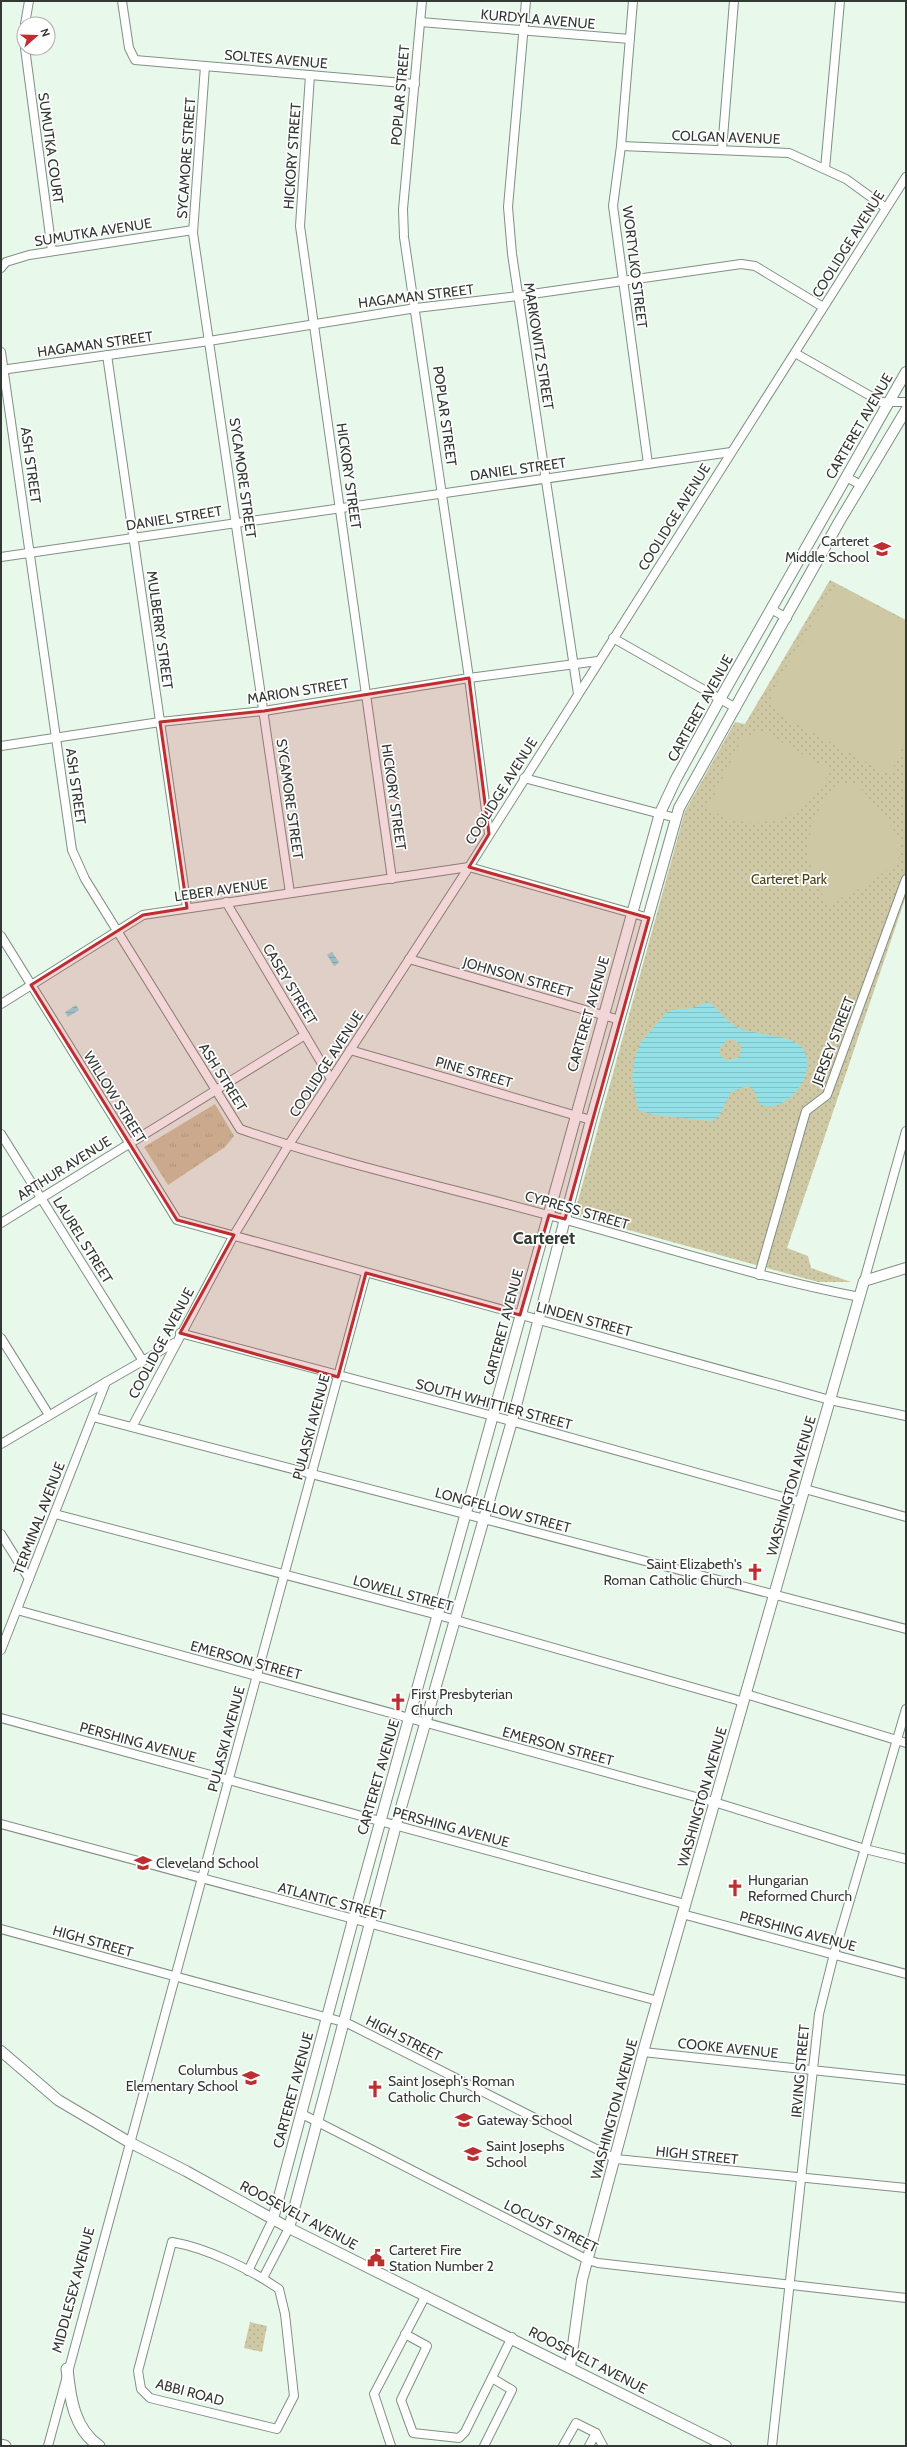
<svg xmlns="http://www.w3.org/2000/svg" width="907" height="2447" viewBox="0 0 907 2447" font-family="Cabin,sans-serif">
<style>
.grass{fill:url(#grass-tufts)}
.park{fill:url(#park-dots)}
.garden{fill:#cec9a4}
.water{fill:url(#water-rules);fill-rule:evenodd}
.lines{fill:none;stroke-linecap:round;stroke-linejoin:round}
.minor-casing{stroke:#819085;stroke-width:10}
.tertiary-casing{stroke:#819085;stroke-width:12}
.secondary-casing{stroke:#819085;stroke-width:13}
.minor{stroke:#fff;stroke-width:8}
.tertiary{stroke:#fff;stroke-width:10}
.secondary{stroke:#fff;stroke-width:11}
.marked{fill:#bd2e30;fill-opacity:0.2;stroke:#bd2e30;stroke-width:3;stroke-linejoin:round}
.labels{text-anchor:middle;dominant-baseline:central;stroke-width:3.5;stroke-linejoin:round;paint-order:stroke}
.street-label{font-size:14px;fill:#323833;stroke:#fff}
.poi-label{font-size:14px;fill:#323833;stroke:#fff;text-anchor:start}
.park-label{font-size:14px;fill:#484215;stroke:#fff}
.district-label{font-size:18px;font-weight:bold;fill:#2f3b31;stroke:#fff}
</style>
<defs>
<pattern id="grass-tufts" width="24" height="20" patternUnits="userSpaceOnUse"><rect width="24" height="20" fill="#cec9a4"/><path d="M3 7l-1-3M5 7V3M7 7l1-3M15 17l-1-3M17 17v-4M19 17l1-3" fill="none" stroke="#b1ad8e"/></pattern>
<pattern id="park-dots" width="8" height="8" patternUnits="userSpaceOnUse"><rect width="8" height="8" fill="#cec9a4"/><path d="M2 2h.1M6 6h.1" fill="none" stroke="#b1ad8e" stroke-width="1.8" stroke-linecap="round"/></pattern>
<pattern id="water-rules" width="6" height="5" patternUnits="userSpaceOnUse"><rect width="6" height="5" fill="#94e0e7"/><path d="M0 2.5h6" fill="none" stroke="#80c1c7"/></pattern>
</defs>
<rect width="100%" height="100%" fill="#e8f8eb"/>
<polygon class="grass" points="215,1104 234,1136 225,1147 168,1185 144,1147"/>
<g class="park">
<polygon points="830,580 906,620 906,896 787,1248 808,1256 811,1268 851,1282 818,1282 574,1215 685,811 735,722 745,724"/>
<polygon points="250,2322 267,2326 262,2352 244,2348"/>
</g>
<g class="garden">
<polygon points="836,584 906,622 906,741 890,775 777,713 770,695"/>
<path d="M762 731 830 770C826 778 822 787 816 794 790 826 741 832 708 808L742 738Z"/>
<path d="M857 783 899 837 898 862 865 886 829 904C797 862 804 821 838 784Z"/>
</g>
<g class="water">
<polygon points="332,952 339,962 336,965 334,966 327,955"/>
<path d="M708 1002C720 1010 726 1023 741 1029 757 1035 798 1035 805 1052 816 1078 784 1116 759 1104L754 1090 747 1086 731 1092 719 1116 712 1121 654 1115 638 1110 632 1077 635 1057 641 1042 667 1012 676 1009H689ZM727 1040H734L741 1045 740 1057 726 1061 720 1054V1048Z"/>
<polygon points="76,1005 79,1010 68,1017 65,1012"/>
</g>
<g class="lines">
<g class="minor-casing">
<g id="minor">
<polyline points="122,1 129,48 135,60 415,84"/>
<polyline points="422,1 403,209 404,237 469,678 489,834"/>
<polyline points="526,1 508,207 512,254 578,694"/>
<polyline points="633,1 621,146 613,206 648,464"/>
<polyline points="420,22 630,39"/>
<polyline points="25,24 29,1"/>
<polyline points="24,39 24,44"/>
<polyline points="25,48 52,251"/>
<polyline points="205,66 193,233 290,893"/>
<polyline points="310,75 300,226 392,879"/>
<polyline points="621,146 789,153 846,179 886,208"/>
<polyline points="722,150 734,1"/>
<polyline points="825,169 840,1"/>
<polyline points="1,268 6,262 29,255 193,230"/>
<path d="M1 352 72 850 85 879 240 1129C341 1164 446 1187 548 1215 652 1243 754 1277 860 1297"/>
<polyline points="795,353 881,402 906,402"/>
<polyline points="107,355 187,908"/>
<polyline points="1,370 209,341 416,308 518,296 741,264 755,266 823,307"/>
<polyline points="846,477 861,485"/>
<polyline points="1,557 731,452"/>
<polyline points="771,609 787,618"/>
<polyline points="613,638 736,708"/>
<polyline points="1,746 160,722 264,711 469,678 598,661"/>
<polyline points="524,778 676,818"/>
<polyline points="226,902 331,1079"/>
<polyline points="1,936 177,1220 830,1400 906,1416"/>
<polyline points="409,959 620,1020"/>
<polyline points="1,1004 143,915 469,867 649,918"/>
<polyline points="350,1050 591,1120"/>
<polyline points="1,1134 143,1361"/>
<polyline points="1,1223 305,1035"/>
<polyline points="759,1275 806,1111 827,1095 906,879"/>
<polyline points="864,1281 906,1131"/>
<polyline points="180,1333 493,1416 801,1502"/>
<polyline points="1,1338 49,1415"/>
<polyline points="93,1417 906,1629"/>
<polyline points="132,1427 234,1235 288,1146 469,867 906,177"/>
<polyline points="1,1444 106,1382"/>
<polyline points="805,1489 906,1517"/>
<polyline points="55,1514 438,1615 744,1702"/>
<polyline points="1,1534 29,1579"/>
<polyline points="17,1610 714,1802 865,1849 906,1859"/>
<polyline points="1,1650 106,1382 174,1343"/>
<polyline points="746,1694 906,1743"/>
<polyline points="1,1718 685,1904"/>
<polyline points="1,1824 658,2001"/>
<polyline points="682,1914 906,1974"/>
<polyline points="1,1929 347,2023 616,2159 906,2188"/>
<polyline points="643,2052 906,2080"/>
<polyline points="302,2114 588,2260 598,2263 906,2298"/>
<path d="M172 2242C207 2248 250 2269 279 2289L285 2314 294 2396 277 2429 150 2398 141 2389 138 2371Z"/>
<polyline points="248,2271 273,2219"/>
<polyline points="263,2278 289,2228"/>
<polyline points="405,2334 427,2346 401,2400 413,2433 459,2438 465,2432 512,2337"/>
<polyline points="48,2446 366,1273"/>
<polyline points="391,2446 374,2394 426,2295"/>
<polyline points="484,2446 512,2390 492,2378"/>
<polyline points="563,2446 576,2423 596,2433 603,2446"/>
<polyline points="589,2446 596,2433"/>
<polyline points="772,2446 819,2014 834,1954 906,1709"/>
</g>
</g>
<g class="tertiary-casing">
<g id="tertiary">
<polyline points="1,2051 58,2100 129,2142 186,2171 289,2228 726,2446"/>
<polyline points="273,2219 353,1920 660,813 676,779 720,699 906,372"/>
<polyline points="289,2228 396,1825 512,1421 591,1120 679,808 839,522 906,410"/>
<polyline points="570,2367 582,2280 643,2052 864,1281 906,1268"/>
</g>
</g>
<g class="secondary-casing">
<g id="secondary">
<path d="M67 2369C70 2398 74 2429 99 2446"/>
<polyline points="1,2445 5,2446"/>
</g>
</g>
<use href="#minor" class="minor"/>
<use href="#tertiary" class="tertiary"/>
<use href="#secondary" class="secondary"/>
</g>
<path class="marked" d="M469 678 489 834 469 867 649 918 565 1219 549 1215 520 1315 366 1273 338 1377 180 1333 234 1235 177 1220 31 985 143 915 187 908 160 722 264 711Z"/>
<defs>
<g id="school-bare" transform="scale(1.38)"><path d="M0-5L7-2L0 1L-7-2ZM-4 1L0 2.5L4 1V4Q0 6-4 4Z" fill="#bd2e30" stroke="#fff" stroke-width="2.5" paint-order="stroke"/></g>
<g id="church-bare" transform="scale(1.38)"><path d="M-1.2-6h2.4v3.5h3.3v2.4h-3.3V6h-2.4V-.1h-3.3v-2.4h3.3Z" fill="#bd2e30" stroke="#fff" stroke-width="2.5" paint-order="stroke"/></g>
<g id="civic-bare" transform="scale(1.38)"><path d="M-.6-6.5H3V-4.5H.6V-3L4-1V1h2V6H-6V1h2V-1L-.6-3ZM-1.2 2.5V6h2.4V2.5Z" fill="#bd2e30" stroke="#fff" stroke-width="2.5" paint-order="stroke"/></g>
</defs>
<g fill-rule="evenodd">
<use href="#school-bare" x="882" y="549"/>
<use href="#church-bare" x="755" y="1572"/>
<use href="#church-bare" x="398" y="1702"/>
<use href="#school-bare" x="143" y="1863"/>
<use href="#church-bare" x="735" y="1888"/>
<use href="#school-bare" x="251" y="2078"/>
<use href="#church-bare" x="375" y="2089"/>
<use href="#school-bare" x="464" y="2120"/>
<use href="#school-bare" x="473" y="2154"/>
<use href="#civic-bare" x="376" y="2258"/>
</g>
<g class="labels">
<g class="street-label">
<text transform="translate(538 19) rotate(5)">KURDYLA AVENUE</text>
<text transform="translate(276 59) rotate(5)">SOLTES AVENUE</text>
<text transform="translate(400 95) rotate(-85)">POPLAR STREET</text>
<text transform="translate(726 137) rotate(2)">COLGAN AVENUE</text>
<text transform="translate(51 148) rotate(82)">SUMUTKA COURT</text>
<text transform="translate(292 156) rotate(-86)">HICKORY STREET</text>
<text transform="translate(186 158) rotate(-86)">SYCAMORE STREET</text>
<text transform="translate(93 232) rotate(-9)">SUMUTKA AVENUE</text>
<text transform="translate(848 244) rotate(-58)">COOLIDGE AVENUE</text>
<text transform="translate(635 267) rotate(83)">WORTYLKO STREET</text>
<text transform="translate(416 296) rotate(-7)">HAGAMAN STREET</text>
<text transform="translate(95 344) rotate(-8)">HAGAMAN STREET</text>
<text transform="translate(539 346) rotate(81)">MARKOWITZ STREET</text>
<text transform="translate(445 416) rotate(82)">POPLAR STREET</text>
<text transform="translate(859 426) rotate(-60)">CARTERET AVENUE</text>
<text transform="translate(31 465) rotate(82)">ASH STREET</text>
<text transform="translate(518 469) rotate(-8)">DANIEL STREET</text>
<text transform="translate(349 476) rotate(82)">HICKORY STREET</text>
<text transform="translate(243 478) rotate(82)">SYCAMORE STREET</text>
<text transform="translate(674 517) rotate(-58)">COOLIDGE AVENUE</text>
<text transform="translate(174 518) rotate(-9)">DANIEL STREET</text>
<text transform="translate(160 630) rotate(82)">MULBERRY STREET</text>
<text transform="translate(298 691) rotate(-9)">MARION STREET</text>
<text transform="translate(700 708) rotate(-61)">CARTERET AVENUE</text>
<text transform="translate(76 786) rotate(82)">ASH STREET</text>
<text transform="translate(501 791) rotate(-58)">COOLIDGE AVENUE</text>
<text transform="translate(394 797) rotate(82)">HICKORY STREET</text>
<text transform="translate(290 799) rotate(82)">SYCAMORE STREET</text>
<text transform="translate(221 890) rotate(-8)">LEBER AVENUE</text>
<text transform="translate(518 977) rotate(16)">JOHNSON STREET</text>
<text transform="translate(290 984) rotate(59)">CASEY STREET</text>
<text transform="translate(588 1014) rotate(-74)">CARTERET AVENUE</text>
<text transform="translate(833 1041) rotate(-69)">JERSEY STREET</text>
<text transform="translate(326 1064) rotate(-57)">COOLIDGE AVENUE</text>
<text transform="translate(474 1072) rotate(16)">PINE STREET</text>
<text transform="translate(223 1077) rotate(58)">ASH STREET</text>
<text transform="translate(115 1097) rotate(58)">WILLOW STREET</text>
<text transform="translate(64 1168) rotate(-32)">ARTHUR AVENUE</text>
<text transform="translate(577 1210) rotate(16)">CYPRESS STREET</text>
<text transform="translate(83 1240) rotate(58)">LAUREL STREET</text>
<text transform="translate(584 1319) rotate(15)">LINDEN STREET</text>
<text transform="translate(503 1327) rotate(-75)">CARTERET AVENUE</text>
<text transform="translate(161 1343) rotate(-62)">COOLIDGE AVENUE</text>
<text transform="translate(494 1404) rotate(15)">SOUTH WHITTIER STREET</text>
<text transform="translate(311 1427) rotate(-75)">PULASKI AVENUE</text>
<text transform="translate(791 1486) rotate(-74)">WASHINGTON AVENUE</text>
<text transform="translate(503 1510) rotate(15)">LONGFELLOW STREET</text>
<text transform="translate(39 1518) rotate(-69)">TERMINAL AVENUE</text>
<text transform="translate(403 1593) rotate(15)">LOWELL STREET</text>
<text transform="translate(246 1660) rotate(15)">EMERSON STREET</text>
<text transform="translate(226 1739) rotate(-75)">PULASKI AVENUE</text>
<text transform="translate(138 1742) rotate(15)">PERSHING AVENUE</text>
<text transform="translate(558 1746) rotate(15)">EMERSON STREET</text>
<text transform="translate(378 1777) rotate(-74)">CARTERET AVENUE</text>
<text transform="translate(702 1797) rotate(-74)">WASHINGTON AVENUE</text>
<text transform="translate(451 1827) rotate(15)">PERSHING AVENUE</text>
<text transform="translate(332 1901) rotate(15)">ATLANTIC STREET</text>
<text transform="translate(798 1931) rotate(15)">PERSHING AVENUE</text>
<text transform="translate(93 1941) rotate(16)">HIGH STREET</text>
<text transform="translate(404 2038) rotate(27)">HIGH STREET</text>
<text transform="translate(728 2048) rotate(6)">COOKE AVENUE</text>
<text transform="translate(800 2071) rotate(-85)">IRVING STREET</text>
<text transform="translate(293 2090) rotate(-75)">CARTERET AVENUE</text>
<text transform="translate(614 2109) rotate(-75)">WASHINGTON AVENUE</text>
<text transform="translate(697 2155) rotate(6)">HIGH STREET</text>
<text transform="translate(299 2215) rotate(28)">ROOSEVELT AVENUE</text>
<text transform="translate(551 2226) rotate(26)">LOCUST STREET</text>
<text transform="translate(73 2290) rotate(-75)">MIDDLESEX AVENUE</text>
<text transform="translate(588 2360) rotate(27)">ROOSEVELT AVENUE</text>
<text transform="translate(190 2392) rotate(15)">ABBI ROAD</text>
</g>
<g class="poi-label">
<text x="869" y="541" text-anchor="end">Carteret<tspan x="869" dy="16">Middle School</tspan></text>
<text x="742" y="1564" text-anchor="end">Saint Elizabeth's<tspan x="742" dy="16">Roman Catholic Church</tspan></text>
<text x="411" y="1694">First Presbyterian<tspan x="411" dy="16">Church</tspan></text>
<text x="156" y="1863">Cleveland School</text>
<text x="748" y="1880">Hungarian<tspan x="748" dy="16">Reformed Church</tspan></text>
<text x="238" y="2070" text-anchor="end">Columbus<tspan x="238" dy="16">Elementary School</tspan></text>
<text x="388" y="2081">Saint Joseph's Roman<tspan x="388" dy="16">Catholic Church</tspan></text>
<text x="477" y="2120">Gateway School</text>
<text x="486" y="2146">Saint Josephs<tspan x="486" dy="16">School</tspan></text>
<text x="389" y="2250">Carteret Fire<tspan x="389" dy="16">Station Number 2</tspan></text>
</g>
<g class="park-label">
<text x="789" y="879">Carteret Park</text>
</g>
<g class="district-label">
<text x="544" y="1238">Carteret</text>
</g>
</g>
<rect width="907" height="2447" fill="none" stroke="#323833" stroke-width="4"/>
<g transform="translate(36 36) rotate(70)"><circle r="19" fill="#ffffff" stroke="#adafad"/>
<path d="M0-3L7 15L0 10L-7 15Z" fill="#bd2e30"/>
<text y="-6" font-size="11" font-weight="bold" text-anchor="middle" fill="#323833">N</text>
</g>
</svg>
